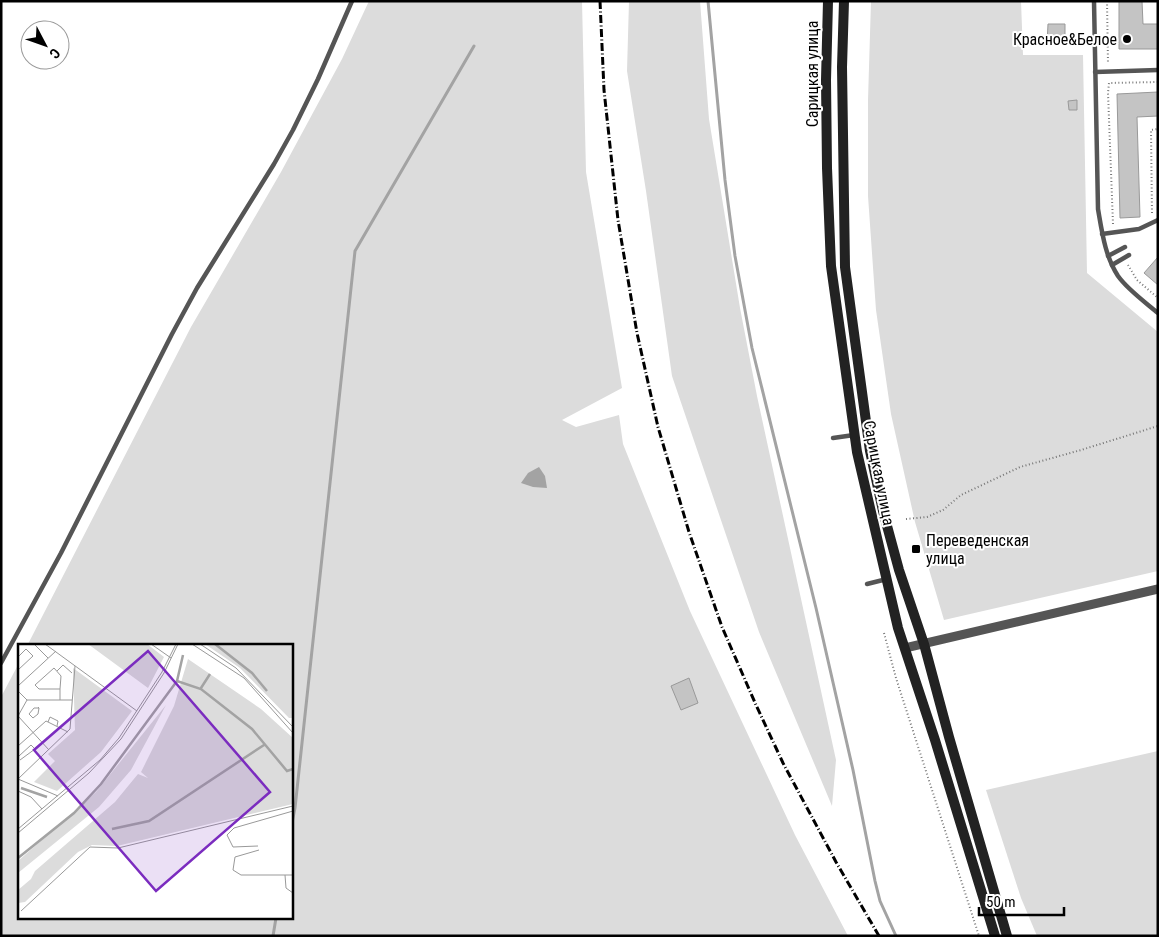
<svg xmlns="http://www.w3.org/2000/svg" width="1159" height="937" viewBox="0 0 1159 937" font-family="'Roboto Condensed',sans-serif">
<style>
.green{fill:#dcdcdc}
.water{fill:#a3a3a3}
.lines{fill:none;stroke-linecap:round;stroke-linejoin:round}
.stream{stroke:#a3a3a3;stroke-width:3}
.building{fill:#c4c4c4;stroke:#999}
.path{stroke:#777;stroke-width:2;stroke-dasharray:1 2.5;stroke-linecap:butt}
.lane{stroke:#555;stroke-width:4.5}
.street{stroke:#555;stroke-width:9}
.secondary{stroke:#222;stroke-width:10}
.rail{stroke:#000;stroke-width:3;stroke-dasharray:8 2.5 1 2.5;stroke-linecap:butt}
.poi-dot{fill:#000;stroke:#fff;stroke-width:2}
.labels{text-anchor:middle;dominant-baseline:central;stroke-width:4;stroke-linejoin:round;paint-order:stroke}
.poi-label{font-size:16px;fill:#000;stroke:#fff;text-anchor:end}
.street-label{font-size:16px;fill:#000;stroke:#fff}
.inset-river{fill:none;stroke:#a3a3a3;stroke-width:2.5}
.inset-road{fill:none;stroke:#999;stroke-width:1}
.view{fill:#7b2cbf;fill-opacity:0.15;stroke:#7b2cbf;stroke-width:2.5}
.inset-edge{fill:none;stroke:#000;stroke-width:2.5}
</style>
<rect width="100%" height="100%" fill="#fff"/>
<g class="green">
<polygon points="369,1 582,1 586,172 622,388 562,420 576,427 619,415 623,444 690,611 795,835 848,936 1,936 1,697 19,663 19,918 291,918 291,646 27,646 191,327 281,172 342,59"/>
<polygon points="629,1 700,1 709,119 740,308 757,396 836,760 832,806 759,632 672,376 646,191 627,71"/>
<polygon points="871,1 1021,1 1023,55 1083,55 1087,273 1158,332 1158,571 944,620 915,522 891,414 876,310 868,196 868,100"/>
<polygon points="1158,751 1158,936 1037,936 1021,898 986,790"/>
</g>
<polygon class="water" points="539,467 545,476 547,488 533,487 521,483 528,473"/>
<g class="lines">
<g class="stream">
<polyline points="708,1 725,180 735,256 752,348 816,608 853,770 875,881 880,901 896,936"/>
<polyline points="291,828 295,808 355,251 474,46"/>
<polyline points="273,936 276,918"/>
</g>
</g>
<g class="building">
<polygon points="1119,1 1142,1 1143,24 1158,24 1158,49 1119,49"/>
<polygon points="1048,24 1065,24 1065,44 1047,44"/>
<polygon points="1158,92 1158,116 1137,117 1140,217 1120,218 1117,94"/>
<polygon points="1077,100 1077,110 1069,110 1068,101"/>
<polygon points="1158,257 1158,285 1144,273"/>
<polygon points="689,678 698,703 681,710 671,686"/>
</g>
<g class="lines">
<g class="path">
<polyline points="1107,1 1108,64"/>
<polyline points="1152,213 1151,130 1158,129"/>
<polyline points="1113,224 1108,93 1109,83 1158,82"/>
<polyline points="1128,265 1137,280 1158,298"/>
<polyline points="906,519 927,517 943,510 961,495 1020,467 1081,450 1158,426"/>
<polyline points="884,633 896,678 979,936"/>
</g>
<g class="lane">
<path d="M1094 1 1098 209C1102 232 1105 256 1118 276 1128 290 1145 302 1158 313"/>
<polyline points="1095,72 1158,70"/>
<polyline points="1102,234 1139,229 1158,220"/>
<polyline points="1108,256 1125,247"/>
<polyline points="1112,265 1129,255"/>
<polyline points="833,438 854,435"/>
<polyline points="867,584 887,579"/>
<polyline points="1,663 61,553 172,334 197,288 274,164 293,130 318,79 352,1"/>
</g>
<polyline class="street" points="905,648 1158,589"/>
<g class="secondary">
<polyline points="828,1 826,80 827,168 831,266 857,452 898,628 935,740 995,936"/>
<polyline points="844,1 842,67 845,267 870,451 883,511 899,570 924,644 949,737 1007,936"/>
</g>
<polyline class="rail" points="600,1 604,90 618,220 637,333 658,427 689,532 722,627 756,705 783,763 836,862 879,936"/>
</g>
<g class="poi-dot">
<circle cx="1127" cy="39" r="5"/>
<rect x="911" y="544" width="10" height="10" rx="2.5"/>
</g>
<g class="labels">
<g class="poi-label">
<text x="1117" y="39">Красное&amp;Белое</text>
<text x="926" y="540" text-anchor="start">Переведенская<tspan x="926" dy="18">улица</tspan></text>
</g>
<g class="street-label">
<text transform="translate(812 74) rotate(-90)">Сарицкая улица</text>
<text transform="translate(879 473) rotate(79)">Сарицкая улица</text>
</g>
</g>
<g transform="translate(18 644)">
<rect width="275" height="275" fill="#fff"/>
<path d="M70 0H129L146 13 130 44ZM187 0H275V74H271L222 24ZM170 15 243 65 275 94V160L99 202 74 201 60 208 7 258 0 259V246L13 235 17 227 97 158 120 130 130 134 123 128 156 62ZM55 24 114 67 83 108 39 147 16 138 37 117 30 110 57 86ZM148 61 113 126 81 163 0 229V217L78 148Z" fill="#dcdcdc"/>
<path class="inset-river" d="M197 0 234 29 249 47M159 37 165 11M183 44 192 30M3 144 29 153M94 185 131 177 246 101M0 214 56 169 83 140 159 37 183 45 234 85 269 127 275 125"/>
<path class="inset-road" d="M16 0 30 14M27 0 119 67M133 0 153 14M174 0 226 34 275 89M182 0 218 24 275 83M0 13 8 5 15 12 0 26M39 27 45 21 54 29M0 42 38 7M0 47 9 56H54M42 56V45H21L17 41 36 24 43 32 42 45M20 63 21 64 20 70 15 74 11 70 16 64H21M0 72 31 106M0 72 9 56M30 78 32 73 40 77 39 82M0 102 28 77 50 88M1 112 13 101 17 105 2 116M0 135 52 85 57 22M0 135 40 152M0 147 13 153 24 165M0 185 82 116 101 94 144 28 158 0M0 189 71 129 103 95 146 29 160 0M240 202 215 203 209 191 216 184 275 167M241 206 217 213 215 226 223 231H275M267 231 268 244 275 249M3 267 72 203 100 204 275 162"/>
<path class="view" d="M130 7 252 148 138 247 16 106Z"/>
<rect width="275" height="275" class="inset-edge"/>
</g>
<rect width="1159" height="937" fill="none" stroke="#000000" stroke-width="5"/>
<g transform="translate(45 45) rotate(131)"><circle r="24" fill="#ffffff" stroke="#999999"/>
<path d="M0-4L9 19L0 12L-9 19Z" fill="#000000"/>
<text y="-8" font-size="14" font-weight="bold" text-anchor="middle" fill="#000000">С</text>
</g>
<path d="M979 907v8h85v-8" fill="none" stroke="#000000" stroke-width="2.5"/>
<text x="986" y="907" font-size="15" fill="#000000" stroke="#ffffff" stroke-width="4" paint-order="stroke">50 m</text>
</svg>
